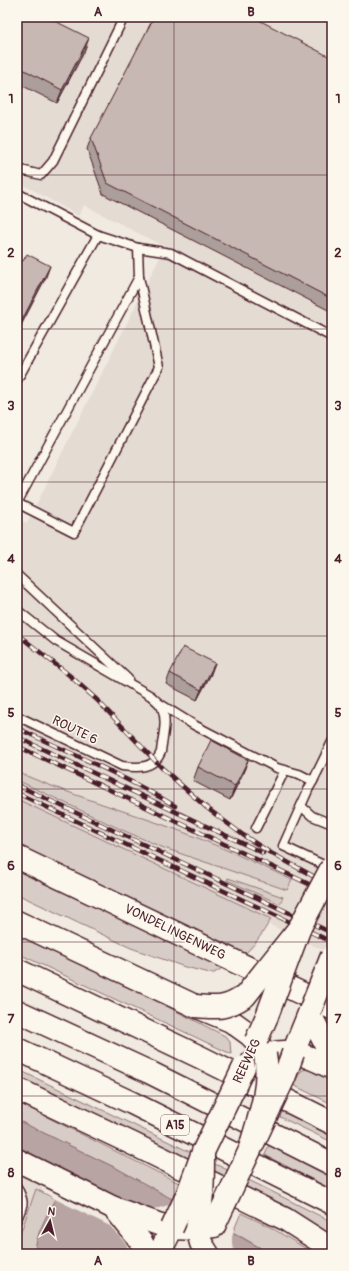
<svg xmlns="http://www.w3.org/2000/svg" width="349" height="1271" viewBox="0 0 349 1271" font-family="Pangolin,sans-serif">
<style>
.built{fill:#e4dbd2}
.green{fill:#d8ccc6;stroke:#917678}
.water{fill:#b8a4a2;stroke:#8c6f72}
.pier{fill:#f0eae0}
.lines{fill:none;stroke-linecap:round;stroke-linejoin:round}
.lane-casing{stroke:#4a1f2b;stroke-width:11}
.secondary-casing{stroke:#4a1f2b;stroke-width:25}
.highway-casing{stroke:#4a1f2b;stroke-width:25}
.lane{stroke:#fbf7ec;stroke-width:8}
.secondary{stroke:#fbf7ec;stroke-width:22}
.highway{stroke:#fbf7ec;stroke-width:22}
.rail-casing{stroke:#4a1f2b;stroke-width:4.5}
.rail{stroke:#fbf7ec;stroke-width:3;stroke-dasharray:9;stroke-linecap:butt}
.secondary-bridge-casing{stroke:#4a1f2b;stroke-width:25;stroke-linecap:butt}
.highway-bridge-casing{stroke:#4a1f2b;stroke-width:25;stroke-linecap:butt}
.secondary-bridge{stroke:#fbf7ec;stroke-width:22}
.highway-bridge{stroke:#fbf7ec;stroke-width:22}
.wall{fill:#ac9e9a;stroke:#4a1f2b}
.shaded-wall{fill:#8c817d;stroke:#4a1f2b}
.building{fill:#c8b8b3;stroke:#4a1f2b}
.grid{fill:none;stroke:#4a1f2b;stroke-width:1;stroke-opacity:0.55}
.labels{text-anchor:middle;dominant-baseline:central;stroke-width:3;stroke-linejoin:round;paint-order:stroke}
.shield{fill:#fbf7ec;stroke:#7f6065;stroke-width:1}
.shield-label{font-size:12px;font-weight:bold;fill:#4a1f2b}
.street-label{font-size:13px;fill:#4a1f2b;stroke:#fbf7ec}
.neatline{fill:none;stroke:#4a1f2b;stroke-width:1.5}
.grid-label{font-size:13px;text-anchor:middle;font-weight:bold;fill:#4a1f2b}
</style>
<rect width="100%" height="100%" fill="#f0eae0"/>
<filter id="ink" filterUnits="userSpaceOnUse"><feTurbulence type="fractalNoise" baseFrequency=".025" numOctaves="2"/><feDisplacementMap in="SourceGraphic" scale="8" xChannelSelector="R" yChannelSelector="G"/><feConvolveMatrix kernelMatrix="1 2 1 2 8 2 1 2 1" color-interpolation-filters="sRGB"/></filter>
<g filter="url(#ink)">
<g class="built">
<polygon points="17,17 332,17 332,954 17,806 17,518 27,523 165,247 84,205 79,216 17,181"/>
<polygon points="17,1173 40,1184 70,1254 17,1254"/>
</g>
<g class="green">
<path d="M17 772C68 794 122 810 175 829 215 844 254 862 292 880L287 890 164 848 120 829 17 780Z"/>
<path d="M17 799 271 919C262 934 254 947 240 958L17 851Z"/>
<polygon points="17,871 224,967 214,973 210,973 185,967 131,948 17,894"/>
<polygon points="228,878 283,897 280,904 227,880"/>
<polygon points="17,930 45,944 225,1036 230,1042 231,1054 17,953"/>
<polygon points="308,1068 332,1076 332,1104 293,1085 301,1071"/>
<polygon points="17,1069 265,1188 332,1222 332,1239 17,1081"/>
<polygon points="17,1102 179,1183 173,1200 118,1169 17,1120"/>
<polygon points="283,1109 332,1134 332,1142 280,1117"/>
<polygon points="269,1145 332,1177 332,1190 265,1155"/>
<path d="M36 1189 55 1199C47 1216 35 1235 35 1254H17V1243Z"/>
<polygon points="241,1213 270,1227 315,1254 271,1254 233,1232"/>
</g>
<path class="water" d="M17 1120 118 1169 271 1254H35C35 1235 47 1216 55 1199L56 1192 17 1151Z"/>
<polygon class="pier" points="17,1149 71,1175 148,1209 159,1208 165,1206 169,1205 173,1198 234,1230 232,1237 232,1244 236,1254 130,1254 126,1244 110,1226 53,1198 54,1192 52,1171 17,1153"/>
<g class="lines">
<g class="lane-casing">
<g id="lane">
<polyline points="17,169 41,175 53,161 124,17"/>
<polyline points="17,193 98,235 138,248 171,253 332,337"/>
<polyline points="17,380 98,235"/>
<polyline points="17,503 74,532 159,367 139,277"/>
<polyline points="17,503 139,277 138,248"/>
<polyline points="17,575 128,679"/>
<path d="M17 610 56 641 151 696C155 700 160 703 162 708 168 721 162 739 161 752 154 769 138 768 122 766L17 716"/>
<polyline points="160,704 194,725 277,768 299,774 313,781"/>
<polyline points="301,806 312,816 332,824"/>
<polyline points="256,828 285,770"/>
<polyline points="330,868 283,846 309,788 313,781 332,742"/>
<path d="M17 1187C25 1203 24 1203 17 1219"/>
</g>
</g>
<g class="secondary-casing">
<g id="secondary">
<polyline points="17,857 332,1008"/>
<polyline points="293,1053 310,1011"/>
<polyline points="159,1254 172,1228"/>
</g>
</g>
<g class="highway-casing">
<g id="highway">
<polyline points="17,922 195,1006 231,1021 249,1034 259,1044 265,1055"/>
<polyline points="17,970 200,1057 332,1123"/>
<polyline points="17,1011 149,1072 332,1164"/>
<polyline points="310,1011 314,1022 326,1045 332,1065"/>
<polyline points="17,1049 132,1103 332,1203"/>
<path d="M252 1062C282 1044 303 1053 332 1068"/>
<polyline points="17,1089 133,1144 285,1219 332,1249"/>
<polyline points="17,1160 114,1208 158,1224 172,1228 197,1229 214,1226"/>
<polyline points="114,1208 142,1243 147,1254"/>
<polyline points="197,1229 201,1243 208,1254"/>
</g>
</g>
<use href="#lane" class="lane"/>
<use href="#secondary" class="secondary"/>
<use href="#highway" class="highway"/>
<g class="rail-casing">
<g id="rail">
<polyline points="17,634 69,675 97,700 162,768 207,808 243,835 269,852 324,882"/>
<path d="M17 728C70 753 125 776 175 806"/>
<polyline points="17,737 263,853"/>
<polyline points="17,746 332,895"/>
<polyline points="17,785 332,933"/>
<polyline points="17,793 332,942"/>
</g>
</g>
<use href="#rail" class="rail"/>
<g class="secondary-bridge-casing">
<g id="secondary-bridge">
<polyline points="310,1011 332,956"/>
<polyline points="256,1041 267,1016 300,927 332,867"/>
<polyline points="214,1226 284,1078 293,1053"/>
<polyline points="172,1228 188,1193 203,1152 244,1067"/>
</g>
</g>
<g class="highway-bridge-casing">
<g id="highway-bridge">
<path d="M195 1006C217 1008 226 1009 245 996L300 927"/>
<path d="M250 1148C259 1118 271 1086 265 1055"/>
<path d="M197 1229C203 1201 203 1180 203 1152"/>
</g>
</g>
<use href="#secondary-bridge" class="secondary-bridge"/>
<use href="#highway-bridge" class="highway-bridge"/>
</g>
<g class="wall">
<polygon points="17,17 84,52 57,103 17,83"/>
<polygon points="332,58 332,312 103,194 87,149 91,138"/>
<polygon points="17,258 46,277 17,333"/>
<polygon points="170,673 211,674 197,700 166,684"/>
<polygon points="248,760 243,773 230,800 193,781 198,767"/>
</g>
<g class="shaded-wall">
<polygon points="89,38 84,52 57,103 62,90"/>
<polygon points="50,266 46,277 17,333 19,326"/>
<polygon points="215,663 211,674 197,700 201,690"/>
<polygon points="248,760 243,773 230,800 235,786"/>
</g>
<g class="building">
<polygon points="17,17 47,17 89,38 62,90 17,66"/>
<polygon points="154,17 253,17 332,58 332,299 107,183 91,138"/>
<polygon points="27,254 50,266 19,326 17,325 17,258 23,261"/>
<polygon points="183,647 215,663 201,690 170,673"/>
<polygon points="211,740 248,760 235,786 198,767"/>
</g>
</g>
<path class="grid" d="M174 17V1254M17 175H332M17 329H332M17 482H332M17 636H332M17 789H332M17 942H332M17 1096H332"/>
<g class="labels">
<rect class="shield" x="161" y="1115" width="28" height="20" rx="3"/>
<g class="shield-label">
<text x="175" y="1125">A15</text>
</g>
<g class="street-label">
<text transform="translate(75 730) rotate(26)">ROUTE 6</text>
<text transform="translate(175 932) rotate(26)">VONDELINGENWEG</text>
<text transform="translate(247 1061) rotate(-65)">REEWEG</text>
</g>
</g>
<rect width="349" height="1271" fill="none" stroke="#fbf7ec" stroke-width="44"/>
<g transform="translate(50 1221) rotate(8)" stroke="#fbf7ec" stroke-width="3" paint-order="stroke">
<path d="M0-3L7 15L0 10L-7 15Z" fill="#4a1f2b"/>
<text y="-6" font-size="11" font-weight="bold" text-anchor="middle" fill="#4a1f2b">N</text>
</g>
<rect x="22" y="22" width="305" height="1227" class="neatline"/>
<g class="grid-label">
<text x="98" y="16">A</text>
<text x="251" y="16">B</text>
<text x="11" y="103">1</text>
<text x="338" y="103">1</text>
<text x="11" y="257">2</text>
<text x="338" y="257">2</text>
<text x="11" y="410">3</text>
<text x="338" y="410">3</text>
<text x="11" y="563">4</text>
<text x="338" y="563">4</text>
<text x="11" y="717">5</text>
<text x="338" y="717">5</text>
<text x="11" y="870">6</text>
<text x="338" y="870">6</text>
<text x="11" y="1023">7</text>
<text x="338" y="1023">7</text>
<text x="11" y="1177">8</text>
<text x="338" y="1177">8</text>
<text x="98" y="1265">A</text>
<text x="251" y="1265">B</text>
</g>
</svg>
